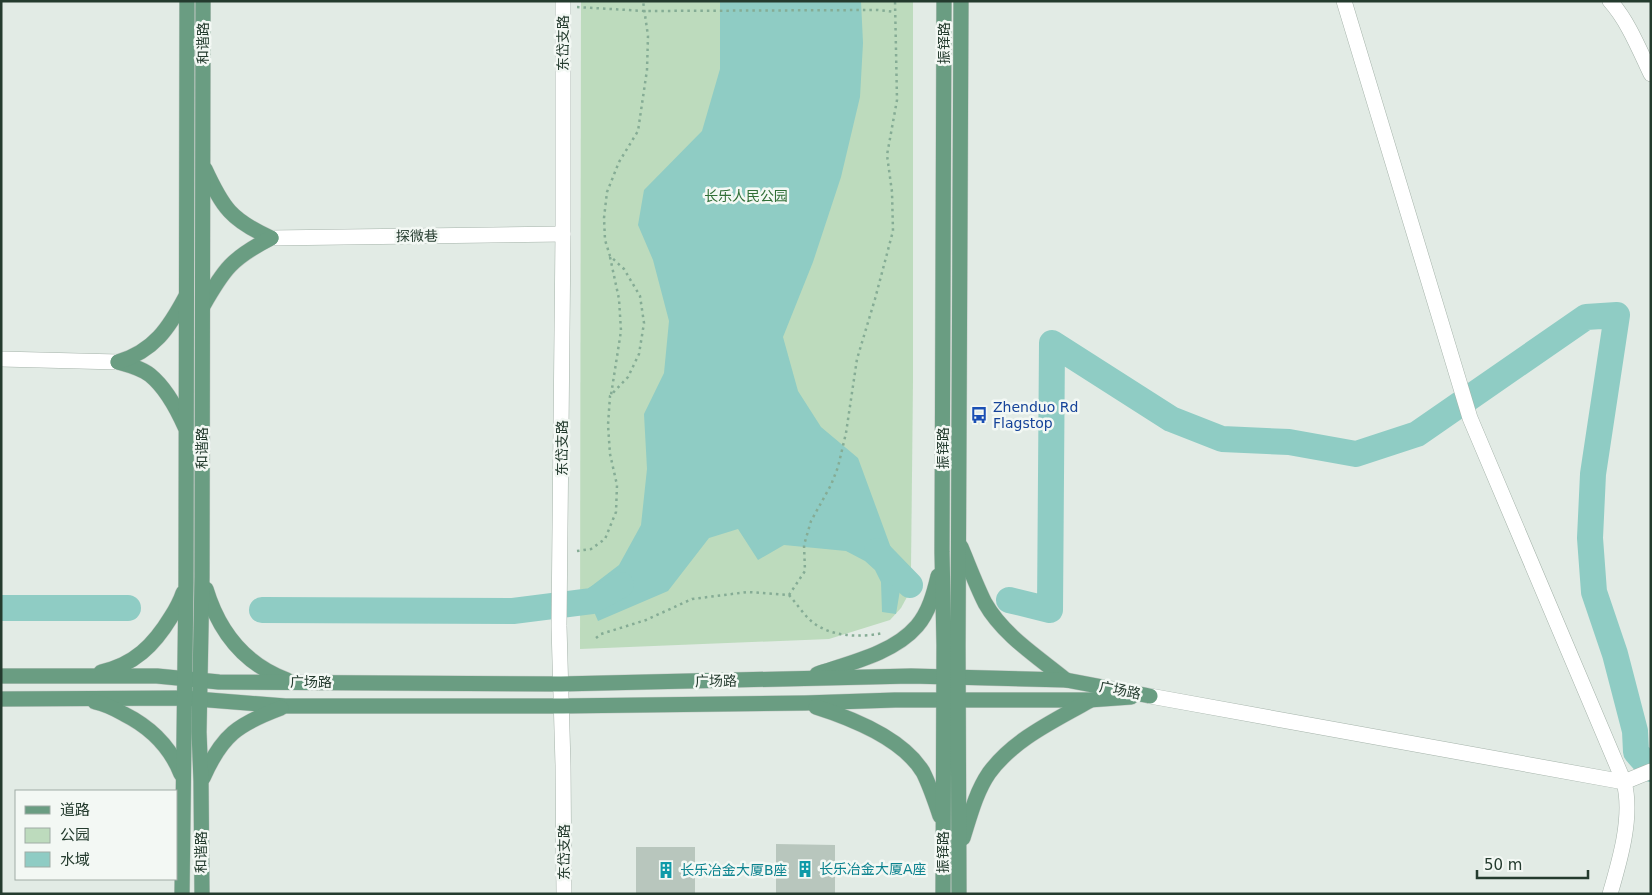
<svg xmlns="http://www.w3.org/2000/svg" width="1652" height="895" viewBox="0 0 1652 895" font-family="'DejaVu Sans','Noto Sans SC',sans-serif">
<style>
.green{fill:#bddbbd}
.water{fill:#8fccc4}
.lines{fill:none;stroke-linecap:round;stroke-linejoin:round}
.river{stroke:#8fccc4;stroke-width:26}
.building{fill:#b8c6bd}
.minor-casing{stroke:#a5b3aa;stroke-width:16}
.major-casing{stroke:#c2c8c4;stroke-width:16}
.path{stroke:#85ac95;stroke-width:2.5;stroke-dasharray:2.5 4;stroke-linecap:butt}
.minor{stroke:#fff;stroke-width:15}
.major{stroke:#6a9d82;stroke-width:15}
.labels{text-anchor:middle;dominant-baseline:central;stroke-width:5;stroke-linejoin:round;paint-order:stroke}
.street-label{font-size:14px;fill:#243b2e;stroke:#f3f8f4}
.park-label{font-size:14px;fill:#316f37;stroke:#f3f8f4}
.transit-label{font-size:14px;fill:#164399;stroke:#f3f8f4;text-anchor:start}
.culture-label{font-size:14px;fill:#0d838f;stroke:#f3f8f4;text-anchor:start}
</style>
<rect width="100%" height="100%" fill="#e2ebe5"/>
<polygon class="green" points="581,1 913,1 913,381 911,569 910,585 907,597 901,608 890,620 829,639 580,649"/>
<polygon class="water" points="720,1 861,1 863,43 860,97 841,177 813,262 783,337 798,391 821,427 858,458 902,578 896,614 882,612 881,582 875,570 865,561 846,551 784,545 758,560 738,529 709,538 668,591 598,621 585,591 619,565 641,525 647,469 644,414 664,373 669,321 653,260 638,225 644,190 702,131 720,69"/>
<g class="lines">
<g class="river">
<polyline points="877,551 910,585"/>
<polyline points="1009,600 1050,610 1052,343 1171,419 1222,439 1289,442 1356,454 1417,434 1586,317 1617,315 1593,474 1590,538 1594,592 1615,654 1635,731 1636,752 1651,769"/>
<polyline points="1,608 128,608"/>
<polyline points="262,610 513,611 592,601 621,585"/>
</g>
</g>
<g class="building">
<polygon points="776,844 835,845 835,894 776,894"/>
<rect x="636" y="847" width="59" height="47"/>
</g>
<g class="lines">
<g class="minor-casing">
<g id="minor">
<polyline points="563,1 563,234 559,626 563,765 564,894"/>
<path d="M1344 1 1470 418 1624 782C1633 816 1620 860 1610 894"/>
<path d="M1610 1C1628 21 1639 49 1651 74"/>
<polyline points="271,238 563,234"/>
<polyline points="1,359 118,362"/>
<polyline points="1150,696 1624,782"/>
<polyline points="1624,782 1651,771"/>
</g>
</g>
<g class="major-casing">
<g id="major">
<path d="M205 169C223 208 231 220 271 238"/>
<path d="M203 306C224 269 232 258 271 238"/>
<path d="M118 362C129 365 141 368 150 375 166 388 177 409 185 427"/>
<path d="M118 362C154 351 169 328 186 296"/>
<path d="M961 547C969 566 976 585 985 603 1003 635 1038 657 1066 680"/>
<path d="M206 589C219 632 244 664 287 680"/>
<path d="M101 672C134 665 154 645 171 617 176 609 180 602 183 593"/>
<path d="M817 674C850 663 894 653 917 626 929 612 934 593 938 576"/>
<polyline points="1,676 157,676 219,682 561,684 911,676 1066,680 1150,696"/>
<polyline points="1,699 184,698 285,706 562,706 805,703 895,700 1089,700 1131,697"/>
<path d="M95 702C105 704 115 709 124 714 150 727 170 746 181 774"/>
<path d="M816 707C851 718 903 739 923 772 930 786 935 801 940 816"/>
<path d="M203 778C222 735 238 724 281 708"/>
<path d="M963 838C970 816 976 792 989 773 1014 739 1054 721 1089 701"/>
<polyline points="182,894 186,582 187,1"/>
<polyline points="202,894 201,781 199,732 202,577 203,1"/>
<polyline points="943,894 944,645 942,552 944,1"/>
<polyline points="959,894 958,645 961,1"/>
</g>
</g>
<g class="path">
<polyline points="577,7 644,11 878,10 895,12"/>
<polyline points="610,257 619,299 621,331 611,395"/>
<polyline points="577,551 591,549 605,539 616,512 617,485 610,454 608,425 610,396 628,377 639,354 644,323 640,296 624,269 610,256 605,240 604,218 607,192 619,162 638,131 647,70 648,36 643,1"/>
<path d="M789 595C796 603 802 612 809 619 827 637 860 638 883 633"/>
<polyline points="596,638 601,634 646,620 692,599 748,592 789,595 805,571 804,545 811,521 831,485 838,467 846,433 857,359 875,299 893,231 892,192 887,155 897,100 895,1"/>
</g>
<use href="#minor" class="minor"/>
<use href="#major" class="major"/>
</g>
<defs>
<g id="bus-bare" transform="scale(1.35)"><path d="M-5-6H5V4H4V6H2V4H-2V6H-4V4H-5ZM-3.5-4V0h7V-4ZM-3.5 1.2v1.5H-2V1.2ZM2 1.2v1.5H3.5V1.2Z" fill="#1a4fb4" stroke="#f3f8f4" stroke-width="2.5" paint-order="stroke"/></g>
<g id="building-bare" transform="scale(1.35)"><path d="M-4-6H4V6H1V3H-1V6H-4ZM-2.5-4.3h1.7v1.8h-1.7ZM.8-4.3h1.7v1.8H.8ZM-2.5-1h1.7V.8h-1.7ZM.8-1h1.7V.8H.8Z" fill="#0f9aa8" stroke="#f3f8f4" stroke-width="2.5" paint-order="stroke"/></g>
</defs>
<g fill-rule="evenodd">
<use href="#bus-bare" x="979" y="415"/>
<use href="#building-bare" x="805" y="869"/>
<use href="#building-bare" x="666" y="870"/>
</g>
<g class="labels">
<g class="street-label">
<text transform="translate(203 43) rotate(-90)">和谐路</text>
<text transform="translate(563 43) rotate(-90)">东岱支路</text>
<text transform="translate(944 43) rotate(-90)">振铎路</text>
<text transform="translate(417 236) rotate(-1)">探微巷</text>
<text transform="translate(202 448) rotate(-90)">和谐路</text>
<text transform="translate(562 448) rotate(-90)">东岱支路</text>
<text transform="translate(943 448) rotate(-90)">振铎路</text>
<text transform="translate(716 681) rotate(-1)">广场路</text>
<text x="311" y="682">广场路</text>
<text transform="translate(1120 690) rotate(11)">广场路</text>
<text transform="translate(201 852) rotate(-90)">和谐路</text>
<text transform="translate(564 852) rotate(-90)">东岱支路</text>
<text transform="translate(943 852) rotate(-90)">振铎路</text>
</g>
<g class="park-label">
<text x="746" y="196">长乐人民公园</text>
</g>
<g class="transit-label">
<text x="993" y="407">Zhenduo Rd<tspan x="993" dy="16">Flagstop</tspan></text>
</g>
<g class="culture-label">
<text x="819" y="869">长乐冶金大厦A座</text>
<text x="680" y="870">长乐冶金大厦B座</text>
</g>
</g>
<rect width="1652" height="895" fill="none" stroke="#243b2e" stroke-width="5"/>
<rect x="15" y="790" width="162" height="90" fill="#f3f8f4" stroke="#a0aca5"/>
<rect x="25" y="806" width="25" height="8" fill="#6a9d82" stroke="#a0aca5"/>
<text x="60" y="815" font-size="15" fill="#243b2e">道路</text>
<rect x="25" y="828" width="25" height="15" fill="#bddbbd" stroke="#a0aca5"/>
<text x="60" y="840" font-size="15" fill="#243b2e">公园</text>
<rect x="25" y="852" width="25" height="15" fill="#8fccc4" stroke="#a0aca5"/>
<text x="60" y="865" font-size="15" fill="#243b2e">水域</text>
<path d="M1477 870v8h111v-8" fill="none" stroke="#243b2e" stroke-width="2.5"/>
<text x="1484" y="870" font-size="15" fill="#243b2e" stroke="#f3f8f4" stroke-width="4" paint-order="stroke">50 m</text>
</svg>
